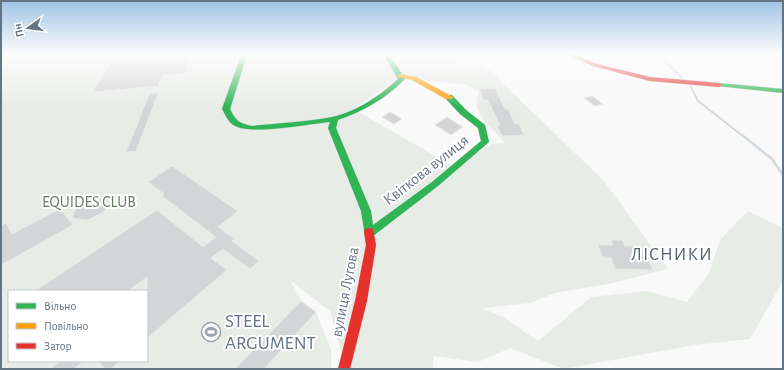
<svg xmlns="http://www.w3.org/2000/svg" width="784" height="370" viewBox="0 0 784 370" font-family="'Alegreya Sans',sans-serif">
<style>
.green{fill:#e8ece7;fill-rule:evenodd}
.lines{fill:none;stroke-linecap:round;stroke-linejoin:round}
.stream-far1{stroke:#d3dade;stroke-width:2}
.stream{stroke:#d3dade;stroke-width:2.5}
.building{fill:#d4d5d6;stroke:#e8e8e8}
.fast-casing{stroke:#d6d7d8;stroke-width:1}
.slow-casing{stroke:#d6d7d8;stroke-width:1}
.jam-casing{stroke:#d6d7d8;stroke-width:1}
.street{fill:#d2d3d4;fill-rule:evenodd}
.fast{fill:#30b455;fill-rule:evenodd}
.slow{fill:#ff9f0a;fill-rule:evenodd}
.jam{fill:#e5322d;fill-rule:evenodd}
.labels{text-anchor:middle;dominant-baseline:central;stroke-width:4;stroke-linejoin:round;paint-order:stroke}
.street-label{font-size:16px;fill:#637485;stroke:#fff}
.park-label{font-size:16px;fill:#667c62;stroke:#fff}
.quarter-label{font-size:18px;letter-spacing:1px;fill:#55626f;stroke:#fff}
.near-poi-label{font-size:19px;fill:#637485;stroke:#fff;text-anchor:start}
</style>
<rect width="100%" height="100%" fill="#f9f9f9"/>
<path class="green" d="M1 55H456L458 58 455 63H482L604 181 668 269 609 284 555 293 531 303 482 308 503 317 538 341 591 297 647 291 687 302 709 273 720 240 748 211 783 228V281L750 339 695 345 563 369 510 348 478 362 433 356V369H346L330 311 291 281 301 301 316 312 331 350V369H1ZM408 74 430 82 464 84 478 90 477 108 484 121 505 143 491 144 472 156 456 168 353 109ZM9 291H147V361H9Z"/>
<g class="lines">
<g class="stream-far1">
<polyline points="659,55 685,81"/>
<polyline points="691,87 698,101 743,136"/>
</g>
<polyline class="stream" points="742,135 772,159 783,175"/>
</g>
<g class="building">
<polygon points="137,55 159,55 158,58 192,55 186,73 163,75 158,86 93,92 114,56"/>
<polygon points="495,88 505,109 508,109 515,124 519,124 524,135 502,136 497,125 500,125 488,100 484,100 479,89"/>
<polygon points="150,93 158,93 136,151 126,152"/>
<polygon points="592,96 603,104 595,106 584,98"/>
<polygon points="390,112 402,119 394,124 382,117"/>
<polygon points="447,117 463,127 451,135 435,125"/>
<polygon points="172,166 238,211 218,227 234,239 232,241 259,261 250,269 223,249 211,258 227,270 147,338 147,277 128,291 35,291 157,210 203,247 216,237 162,196 164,194 148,182"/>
<polygon points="94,198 103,198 108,201 107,207 102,213 88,220 72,218 77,206 85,201"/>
<polygon points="60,209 73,225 1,265 1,226 6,223 12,234"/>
<polygon points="611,240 622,240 625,246 641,246 653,270 615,269 611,258 602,256 598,245 613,245"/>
<polygon points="301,301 316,312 264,369 235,369"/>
<polygon points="60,361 84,361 74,369 50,369"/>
<polygon points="98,361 120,361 110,369 105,369"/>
</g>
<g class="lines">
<g class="fast-casing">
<g id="fast">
<path d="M241 55H247L230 109C236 121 239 123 252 126 278 123 306 122 332 117 356 112 381 95 398 79L384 55H390L405 79 404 80C385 99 363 111 338 120L336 128 371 211 373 225 432 182 481 141 478 128 460 114 446 99V95H452L466 110 485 125 489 142 438 186 373 236 369 237 365 236 361 211 328 128 330 122C309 124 252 135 235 126 228 122 226 116 222 109Z"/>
<polygon points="719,83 783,89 783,93 717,86 716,85"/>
</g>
</g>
<g class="slow-casing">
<polygon id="slow" points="400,74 416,77 453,97 452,99 446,99 412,80 398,77 398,75"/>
</g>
<g class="jam-casing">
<g id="jam">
<polygon points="569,55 577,55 597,64 650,77 719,83 722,85 719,87 650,81 593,66"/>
<polygon points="369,228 373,229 376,245 367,301 350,369 338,369 355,301 366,245 364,232 365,229"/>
</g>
</g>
<polygon class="street" points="776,55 783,55 783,57 777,56"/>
<use href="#fast" class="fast"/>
<use href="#slow" class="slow"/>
<use href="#jam" class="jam"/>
</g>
<linearGradient id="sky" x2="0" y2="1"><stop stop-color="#9fc3e4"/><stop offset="0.51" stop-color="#fcfcfc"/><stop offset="1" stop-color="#fcfcfc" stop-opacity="0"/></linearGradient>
<rect width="784" height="107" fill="url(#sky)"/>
<defs>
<g id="stadium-ring" transform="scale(1)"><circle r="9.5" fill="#fff" stroke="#98a3ae" stroke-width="1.5"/><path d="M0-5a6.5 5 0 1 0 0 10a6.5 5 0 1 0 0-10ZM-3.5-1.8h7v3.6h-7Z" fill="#98a3ae"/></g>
</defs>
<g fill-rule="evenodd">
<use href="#stadium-ring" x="211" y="332"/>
</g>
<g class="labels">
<g class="street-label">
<text transform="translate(426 170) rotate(-38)">Квіткова вулиця</text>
<text transform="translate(345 292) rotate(-79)">вулиця Лугова</text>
</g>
<g class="park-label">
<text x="89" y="202">EQUIDES CLUB</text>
</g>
<g class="quarter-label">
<text x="672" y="255">ЛІСНИКИ</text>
</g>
<g class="near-poi-label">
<text x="225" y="321">STEEL<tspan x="225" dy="22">ARGUMENT</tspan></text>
</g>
</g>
<rect width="784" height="370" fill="none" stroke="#637485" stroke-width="4"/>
<rect x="8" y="290" width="140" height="72" fill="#ffffff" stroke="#c1c7ce"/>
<rect x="16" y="303" width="20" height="6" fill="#30b455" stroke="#c1c7ce"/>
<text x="44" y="310" font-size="12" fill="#637485">Вільно</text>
<rect x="16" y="323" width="20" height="6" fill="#ff9f0a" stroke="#c1c7ce"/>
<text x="44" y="330" font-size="12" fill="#637485">Повільно</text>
<rect x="16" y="343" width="20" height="6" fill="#e5322d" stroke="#c1c7ce"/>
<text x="44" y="350" font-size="12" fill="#637485">Затор</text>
<g transform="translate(28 28) rotate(256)" stroke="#ffffff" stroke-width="3" paint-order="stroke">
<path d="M0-3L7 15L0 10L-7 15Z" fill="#637485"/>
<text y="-6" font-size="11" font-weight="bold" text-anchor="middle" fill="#637485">Пн</text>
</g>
</svg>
